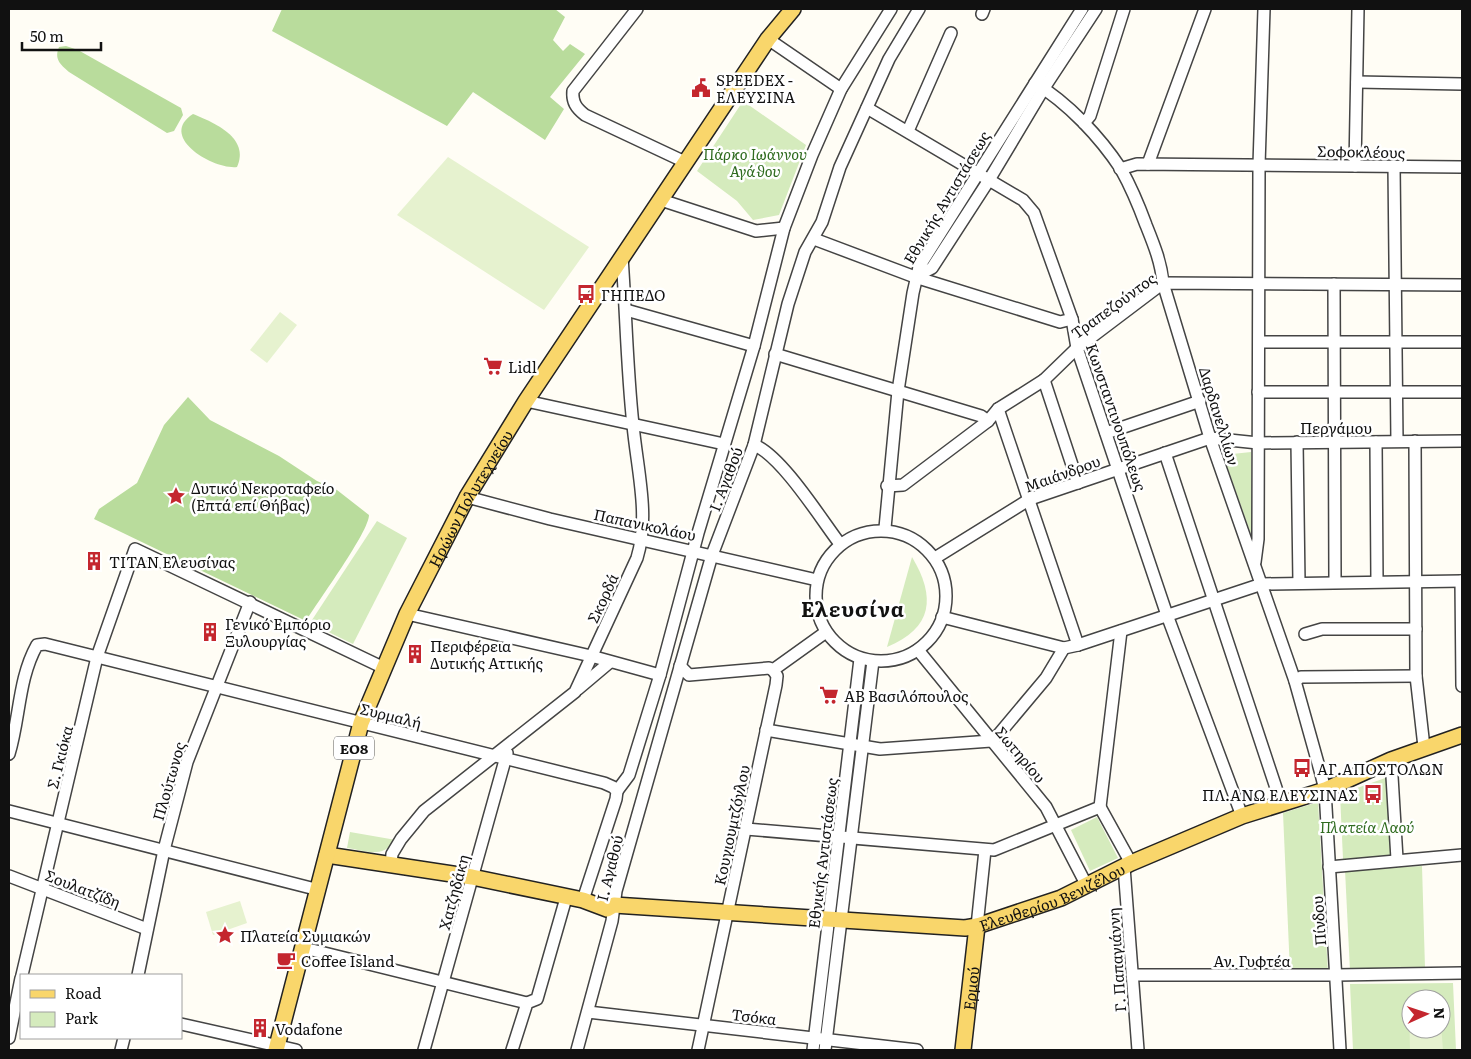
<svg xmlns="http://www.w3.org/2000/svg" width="1471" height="1059" viewBox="0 0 1471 1059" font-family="Literata,serif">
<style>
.green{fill:#d5ebbd;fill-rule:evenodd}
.forest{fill:#b9dc9c}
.pitch{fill:#e6f2cf}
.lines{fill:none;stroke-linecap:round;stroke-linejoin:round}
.minor-casing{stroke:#444;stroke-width:14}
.major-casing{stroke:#222;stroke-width:18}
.minor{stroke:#fff;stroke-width:11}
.major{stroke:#f9d66b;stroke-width:15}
.labels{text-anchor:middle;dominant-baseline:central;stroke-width:5;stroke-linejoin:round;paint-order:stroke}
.shield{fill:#fff;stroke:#585858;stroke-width:1}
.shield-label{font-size:14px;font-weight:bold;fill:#111}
.poi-label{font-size:15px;fill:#111;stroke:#fff;text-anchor:start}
.street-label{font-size:15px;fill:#111;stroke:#fff}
.park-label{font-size:15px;font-style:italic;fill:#2f6b1f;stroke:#fff}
.district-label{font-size:20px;font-weight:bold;letter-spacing:1px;fill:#111;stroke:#fff}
</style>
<rect width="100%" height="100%" fill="#fffdf5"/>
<g class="green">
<polygon points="743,101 806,145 779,215 753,220 737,201 697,171"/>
<polygon points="1251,452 1252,537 1223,455"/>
<polygon points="377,521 407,538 353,644 310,623"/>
<path d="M912 557C936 597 933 628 887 647Z"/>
<polygon points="1391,776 1394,857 1343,859 1340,794"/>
<polygon points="1318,802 1328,973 1290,972 1283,813"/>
<polygon points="1097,817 1118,858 1090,871 1071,830"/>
<path d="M350 832 396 840C381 859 368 851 347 848Z"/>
<polygon points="1422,866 1425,968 1350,971 1345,870"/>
<path d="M1453 983 1456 1050H1353L1350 984ZM1411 999H1441V1029H1411Z"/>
</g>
<g class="forest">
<polygon points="282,9 555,9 565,17 553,40 563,51 570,44 585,54 550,97 564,109 545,140 473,92 447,126 272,31"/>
<path d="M66 46 78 50 181 108 183 115 174 131 167 133 69 72C60 64 54 59 59 47Z"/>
<path d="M193 114C215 123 250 138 237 167 214 170 157 137 193 114Z"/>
<path d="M188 397 210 420 279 456 317 481 337 490 369 515C369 532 318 601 306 621L94 519 99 509 137 483 164 425Z"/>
</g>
<g class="pitch">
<polygon points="448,157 589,247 544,310 397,215"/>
<polygon points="280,312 297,325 267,363 250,350"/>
<polygon points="240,901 247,923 213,935 206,912"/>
<polygon points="1409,1008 1411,1008 1411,1029 1441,1029 1441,1024 1443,1050 1410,1050"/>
</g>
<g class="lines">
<g class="minor-casing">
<g id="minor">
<path d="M637 9 573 91C572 102 576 108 585 115L685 162"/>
<polyline points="982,14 984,9"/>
<polyline points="768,39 841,89"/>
<polyline points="1357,82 1462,84"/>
<path d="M1035 83C1068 103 1100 137 1121 169 1131 187 1139 206 1146 225 1154 245 1161 262 1163 283L1210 438 1295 681 1321 774 1325 790 1340 1050"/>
<polyline points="867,108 1023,200 1034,213 1072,319 1077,348 1167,615 1242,816"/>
<polyline points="1084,123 1090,116 1124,9"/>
<polyline points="908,131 951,33"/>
<polyline points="1148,164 1205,9"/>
<polyline points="1355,166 1358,9"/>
<polyline points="1394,166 1397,441"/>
<polyline points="1120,169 1137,164 1462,167"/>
<polyline points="661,200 756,231 784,228"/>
<polyline points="814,239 915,277 1060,322 1072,319"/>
<polyline points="915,277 932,268 989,180 1044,88 1096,9"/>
<polyline points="1334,284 1335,582"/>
<polyline points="626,310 754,346"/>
<polyline points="1259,342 1462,342"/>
<polyline points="775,354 981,416 988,421"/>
<polyline points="1044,380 1078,483"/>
<polyline points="1258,392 1462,392"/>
<polyline points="526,401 724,444"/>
<polyline points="998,409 1078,645"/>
<polyline points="1106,433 1200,401"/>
<polyline points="1415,441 1416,676 1424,747"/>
<polyline points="1297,442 1299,583"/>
<polyline points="1376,442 1377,581"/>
<path d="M754 445C781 455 821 519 840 544"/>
<polyline points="1165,453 1281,803"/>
<polyline points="887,486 903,485 988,421 998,409 1044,380 1077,348 1163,283 1462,285"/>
<polyline points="467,497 550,519 817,580"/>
<polyline points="885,528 898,391 913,293 919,267 1082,9"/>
<circle cx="881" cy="596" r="65"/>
<polyline points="935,558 1030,499 1210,438 1258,443 1462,441"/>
<polyline points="1255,562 1258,539 1259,165 1264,9"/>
<polyline points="1461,581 1462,686"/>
<polyline points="407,614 591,656 660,675"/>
<polyline points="942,617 1064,648 1078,645 1262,584 1462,581"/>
<polyline points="1305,634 1322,629 1416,629"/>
<polyline points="918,650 1046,807 1087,886"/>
<polyline points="680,666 689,675 769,668 773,670"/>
<polyline points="1295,681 1301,677 1416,676"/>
<polyline points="578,689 610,662"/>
<polyline points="766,730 880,749 991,741 999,734 1046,678 1064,648"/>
<path d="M9 754C20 718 18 679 37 645L45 644 604 783 613 787 617 791 616 799 583 900"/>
<polyline points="1391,760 1397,859"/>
<polyline points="617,791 629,775 660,675 698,533 754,346 784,228 812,155 841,89 891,9"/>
<polyline points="1100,807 1131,863"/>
<polyline points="9,811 319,890"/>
<polyline points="746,829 994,850 1100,807 1121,631"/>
<path d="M391 864 392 854 401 839 424 811 575 692 637 558C650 516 637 469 633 425 627 370 626 313 622 257"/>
<polyline points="1124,867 1138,1050"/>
<polyline points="1329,867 1462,855"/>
<polyline points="9,876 147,929"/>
<polyline points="977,926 985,850"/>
<polyline points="304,948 527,1003"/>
<polyline points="22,975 97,657 135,549 384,668"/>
<polyline points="138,975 164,850 187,762 250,602"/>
<polyline points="1132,975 1336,975 1462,973"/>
<polyline points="588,1012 917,1050"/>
<polyline points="181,1024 296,1050"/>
<polyline points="9,1038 21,978"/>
<polyline points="121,1050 124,1038"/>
<polyline points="424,1050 507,753"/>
<polyline points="512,1050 527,1003 537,999 566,898"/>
<polyline points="577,1050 612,921 616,891 712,555 754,445 788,304 805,252 822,222 840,167 889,59 919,9"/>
<polyline points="698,1050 776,685 777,676 773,670 826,632"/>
<polyline points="813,1050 860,659"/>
<polyline points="825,1050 873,661"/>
</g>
</g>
<g class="major-casing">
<g id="major">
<path id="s1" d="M327 855 472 877 583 900 607 909 614 905 965 928 977 926 1061 898 1131 863 1242 816 1325 790 1391 760 1462 735"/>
<path id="s2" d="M276 1050 361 723 407 614 467 497 526 401 768 39 793 9"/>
<path id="s3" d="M963 1050 977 926"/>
</g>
</g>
<use href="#minor" class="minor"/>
<use href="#major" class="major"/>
</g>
<defs>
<g id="civic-bare" transform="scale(1.5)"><path d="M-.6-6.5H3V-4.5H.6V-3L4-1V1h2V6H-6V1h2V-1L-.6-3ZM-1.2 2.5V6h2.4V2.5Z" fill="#c4262e" stroke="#fff" stroke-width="2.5" paint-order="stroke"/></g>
<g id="bus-bare" transform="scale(1.5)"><path d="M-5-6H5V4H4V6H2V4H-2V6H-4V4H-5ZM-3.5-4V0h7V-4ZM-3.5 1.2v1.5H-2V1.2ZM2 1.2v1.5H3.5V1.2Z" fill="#c4262e" stroke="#fff" stroke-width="2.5" paint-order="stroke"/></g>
<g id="supermarket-bare" transform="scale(1.5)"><path d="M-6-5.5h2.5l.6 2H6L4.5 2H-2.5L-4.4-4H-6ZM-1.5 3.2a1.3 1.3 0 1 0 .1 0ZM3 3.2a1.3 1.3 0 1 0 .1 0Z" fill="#c4262e" stroke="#fff" stroke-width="2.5" paint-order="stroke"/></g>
<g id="sight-bare" transform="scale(1.5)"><path d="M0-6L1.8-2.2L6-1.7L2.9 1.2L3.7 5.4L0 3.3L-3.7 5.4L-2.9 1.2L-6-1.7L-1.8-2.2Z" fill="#c4262e" stroke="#fff" stroke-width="2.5" paint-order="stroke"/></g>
<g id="building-bare" transform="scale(1.5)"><path d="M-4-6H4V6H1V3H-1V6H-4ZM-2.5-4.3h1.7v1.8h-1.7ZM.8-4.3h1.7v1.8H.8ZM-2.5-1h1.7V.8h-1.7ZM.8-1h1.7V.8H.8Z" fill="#c4262e" stroke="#fff" stroke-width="2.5" paint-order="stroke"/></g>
<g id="cafe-bare" transform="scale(1.5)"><path d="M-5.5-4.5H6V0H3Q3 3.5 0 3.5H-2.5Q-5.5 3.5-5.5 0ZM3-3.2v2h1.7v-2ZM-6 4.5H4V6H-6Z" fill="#c4262e" stroke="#fff" stroke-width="2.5" paint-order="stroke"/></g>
</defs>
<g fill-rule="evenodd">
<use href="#civic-bare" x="701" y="88"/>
<use href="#bus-bare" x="586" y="294"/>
<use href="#supermarket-bare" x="493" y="366"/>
<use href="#sight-bare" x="176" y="496"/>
<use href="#building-bare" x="94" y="561"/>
<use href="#building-bare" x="210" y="632"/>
<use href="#building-bare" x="415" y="654"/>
<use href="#supermarket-bare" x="829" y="695"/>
<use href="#bus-bare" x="1302" y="768"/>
<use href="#bus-bare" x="1373" y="794"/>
<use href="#sight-bare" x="225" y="935"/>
<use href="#cafe-bare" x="286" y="960"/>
<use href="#building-bare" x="260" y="1028"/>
</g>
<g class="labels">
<rect class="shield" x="334" y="736.5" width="40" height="23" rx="4"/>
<g class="shield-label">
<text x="354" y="748">ΕΟ8</text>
</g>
<g class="poi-label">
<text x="716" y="79">SPEEDEX -<tspan x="716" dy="17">ΕΛΕΥΣΙΝΑ</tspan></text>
<text x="601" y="294">ΓΗΠΕΔΟ</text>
<text x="508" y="366">Lidl</text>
<text x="191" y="487">Δυτικό Νεκροταφείο<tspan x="191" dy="17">(Επτά επί Θήβας)</tspan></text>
<text x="109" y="561">TITAN Ελευσίνας</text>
<text x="225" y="623">Γενικό Εμπόριο<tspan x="225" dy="17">Ξυλουργίας</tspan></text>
<text x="430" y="645">Περιφέρεια<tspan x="430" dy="17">Δυτικής Αττικής</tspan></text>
<text x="844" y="695">ΑΒ Βασιλόπουλος</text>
<text x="1317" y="768">ΑΓ.ΑΠΟΣΤΟΛΩΝ</text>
<text x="1358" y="794" text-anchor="end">ΠΛ.ΑΝΩ ΕΛΕΥΣΙΝΑΣ</text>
<text x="240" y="935">Πλατεία Συμιακών</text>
<text x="301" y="960">Coffee Island</text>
<text x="275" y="1028">Vodafone</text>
</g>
<g class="street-label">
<text transform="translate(1361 151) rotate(1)">Σοφοκλέους</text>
<text transform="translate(946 197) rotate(-59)">Εθνικής Αντιστάσεως</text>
<text transform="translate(1113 305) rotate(-36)">Τραπεζούντος</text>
<text transform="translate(1220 416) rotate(73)">Δαρδανελλίων</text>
<text transform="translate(1117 417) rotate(71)">Κωνσταντινουπόλεως</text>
<text x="1336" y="427">Περγάμου</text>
<text transform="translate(1062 473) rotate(-20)">Μαιάνδρου</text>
<text transform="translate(725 479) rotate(-69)">Ι. Αγαθού</text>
<text stroke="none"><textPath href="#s2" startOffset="588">Ηρώων Πολυτεχνείου</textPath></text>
<text transform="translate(645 524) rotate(12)">Παπανικολάου</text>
<text transform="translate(602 598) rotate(-65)">Σκορδά</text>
<text transform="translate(391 715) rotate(14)">Συρμαλή</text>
<text transform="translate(1021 754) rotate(50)">Σωτηρίου</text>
<text transform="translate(59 757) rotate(-76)">Σ. Γκιόκα</text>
<text transform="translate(168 781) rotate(-74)">Πλούτωνος</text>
<text transform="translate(731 825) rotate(-78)">Κουγιουμτζόγλου</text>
<text transform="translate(822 853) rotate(-83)">Εθνικής Αντιστάσεως</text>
<text transform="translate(609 868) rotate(-76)">Ι. Αγαθού</text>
<text transform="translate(83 888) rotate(21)">Σουλατζίδη</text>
<text transform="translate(453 892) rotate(-75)">Χατζηδάκη</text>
<text stroke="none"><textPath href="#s1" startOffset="738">Ελευθερίου Βενιζέλου</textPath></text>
<text transform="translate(1318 921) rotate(-94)">Πίνδου</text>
<text transform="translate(1116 960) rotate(-94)">Γ. Παπαγιάννη</text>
<text x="1252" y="960">Αν. Γυφτέα</text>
<text stroke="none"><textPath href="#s3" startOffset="62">Ερμού</textPath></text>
<text transform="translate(754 1016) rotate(7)">Τσόκα</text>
</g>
<g class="park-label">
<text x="755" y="153">Πάρκο Ιωάννου<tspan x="755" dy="17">Αγάθου</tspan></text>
<text x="1367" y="826">Πλατεία Λαού</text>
</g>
<g class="district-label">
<text x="853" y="608">Ελευσίνα</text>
</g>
</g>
<rect width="1471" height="1059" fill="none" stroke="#111111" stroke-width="20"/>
<rect x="20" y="974" width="162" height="65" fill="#ffffff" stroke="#a0a0a0"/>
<rect x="30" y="990" width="25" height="8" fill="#f9d66b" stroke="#a0a0a0"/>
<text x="65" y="999" font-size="15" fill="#111111">Road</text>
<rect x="30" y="1012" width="25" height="15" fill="#d5ebbd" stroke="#a0a0a0"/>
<text x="65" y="1024" font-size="15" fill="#111111">Park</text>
<g transform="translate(1426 1014) rotate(87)"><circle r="24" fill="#ffffff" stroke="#a0a0a0"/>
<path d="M0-4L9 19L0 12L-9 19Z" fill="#c4262e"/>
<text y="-8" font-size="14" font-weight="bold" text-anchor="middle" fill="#111111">N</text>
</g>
<path d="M22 42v8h79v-8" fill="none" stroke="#111111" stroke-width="2.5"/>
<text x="30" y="42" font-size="15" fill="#111111" stroke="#ffffff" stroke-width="4" paint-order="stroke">50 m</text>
</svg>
